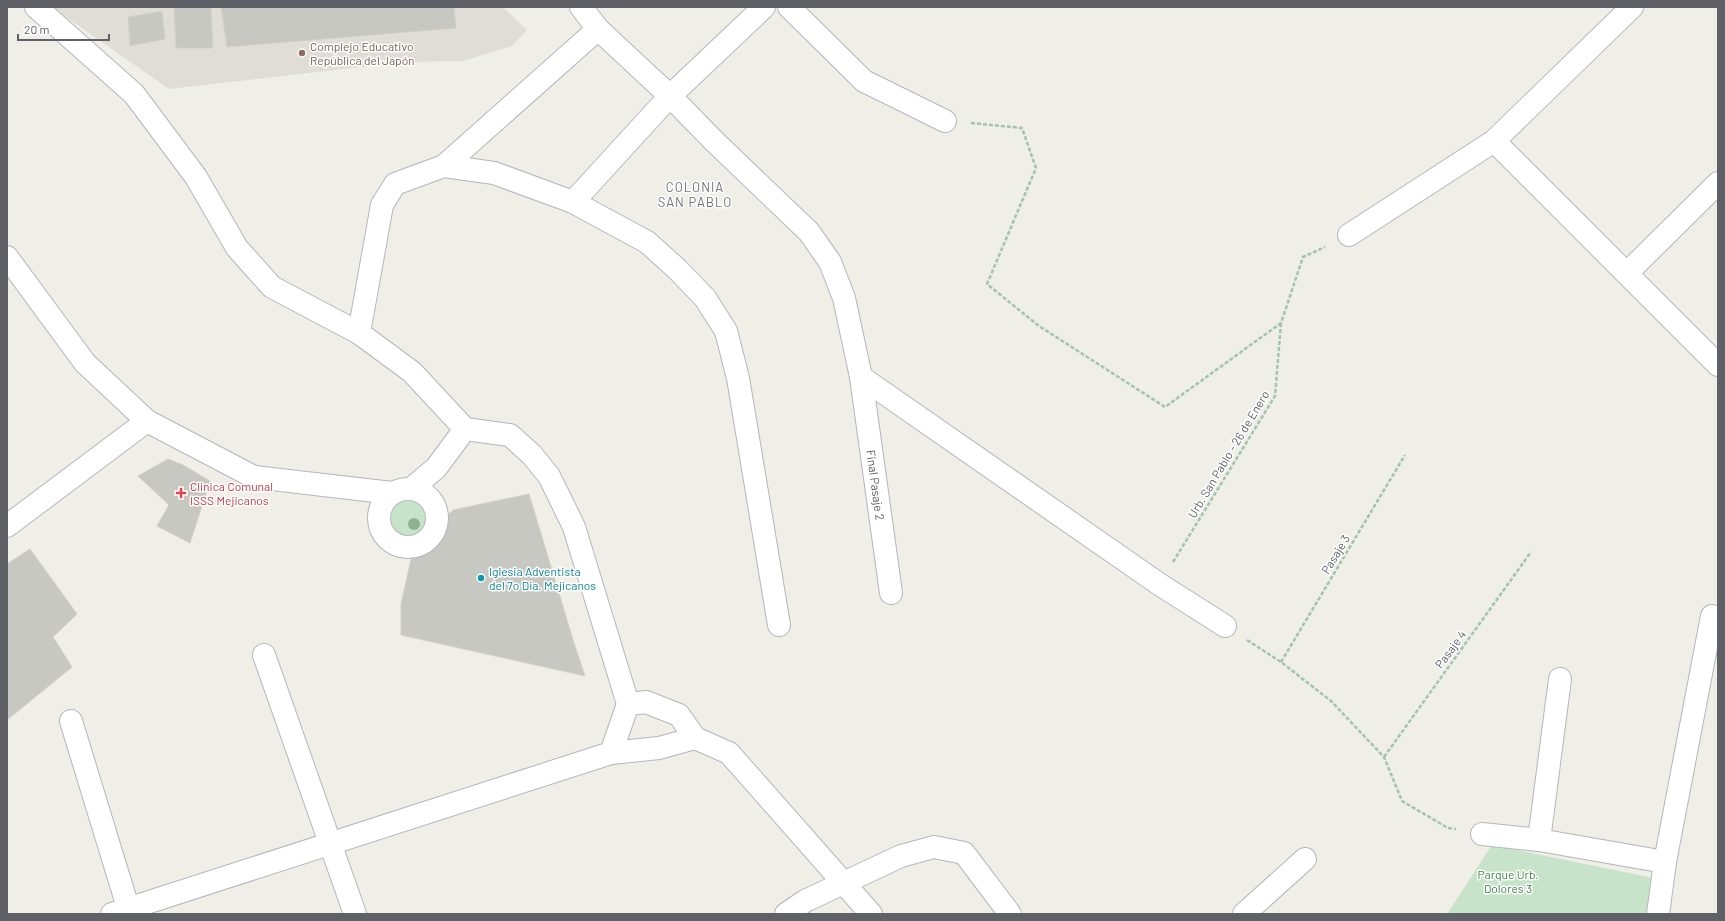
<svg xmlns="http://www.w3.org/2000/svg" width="1725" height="921" viewBox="0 0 1725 921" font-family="Barlow,sans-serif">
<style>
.education{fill:#dfddd6}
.green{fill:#c7e4ca}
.building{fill:#c8c8c2;stroke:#d3d1c6}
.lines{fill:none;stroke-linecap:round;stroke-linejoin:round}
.street-casing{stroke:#b4b6ba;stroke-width:24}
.path{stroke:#a1c4af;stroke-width:2.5;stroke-dasharray:4 2;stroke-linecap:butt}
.street{stroke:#fff;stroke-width:22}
.tree{fill:#8fb391}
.education-dot{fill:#8d6e63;stroke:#fff;stroke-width:1.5}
.health-dot{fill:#e0444e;stroke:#fff;stroke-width:1.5}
.culture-dot{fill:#0f9aa8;stroke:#fff;stroke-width:1.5}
.labels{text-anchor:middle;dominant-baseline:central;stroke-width:3;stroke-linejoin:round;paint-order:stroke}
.education-label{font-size:12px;fill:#785e54;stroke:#fff;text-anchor:start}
.street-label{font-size:12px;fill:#5f6166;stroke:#fff}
.health-label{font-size:12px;fill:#be3a42;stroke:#fff;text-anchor:start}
.culture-label{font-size:12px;fill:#0d838f;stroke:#fff;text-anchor:start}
.park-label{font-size:12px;fill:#40834b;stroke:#fff}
.neighbourhood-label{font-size:13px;letter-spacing:1px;fill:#707378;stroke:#fff}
</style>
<rect width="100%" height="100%" fill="#efeee7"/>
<polygon class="education" points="52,7 503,7 527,30 512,46 463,61 404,62 169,89"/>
<g class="green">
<circle cx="408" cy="521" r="20"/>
<polygon points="1492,845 1668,881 1663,914 1447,914"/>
</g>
<g class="building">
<polygon points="174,7 211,7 213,48 176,48"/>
<polygon points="221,7 454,7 456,28 227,47"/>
<polygon points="162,11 165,39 130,46 128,17"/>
<polygon points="168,459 183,465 210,481 190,543 157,526 169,505 138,476"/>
<polygon points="529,494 574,643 585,676 401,635 401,604 413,551 453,510"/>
<polygon points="30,549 77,614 53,637 72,667 7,720 7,564"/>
</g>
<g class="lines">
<g class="street-casing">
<g id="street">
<polyline points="36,7 134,94 196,177 237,248 272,287 359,333 412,372 465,429 510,435 532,455 549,476 574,527 628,704 611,753"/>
<polyline points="581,7 598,29 670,96 715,142 809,232 830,262 844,298 861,377 1159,584 1225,626"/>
<polyline points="789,7 864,81 945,121"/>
<polyline points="1494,141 1718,365"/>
<polyline points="444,166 598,29"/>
<polyline points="573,202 670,96 764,7"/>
<polyline points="1349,235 1494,141 1632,7"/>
<polyline points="7,257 85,363 147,421 254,477 392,493"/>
<polyline points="1627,273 1718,183"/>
<polyline points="359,333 382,205 395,184 444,166 494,173 573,202 647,242 677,269 705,298 726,331 738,378 779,625"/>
<path id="s1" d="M861 377 891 593"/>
<polyline points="411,489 436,468 465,429"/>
<circle cx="408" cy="518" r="29"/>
<polyline points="7,526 147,421"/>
<polyline points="264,655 355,914"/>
<polyline points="628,704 646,702 679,715 695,738"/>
<polyline points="71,721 130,914"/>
<polyline points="1482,834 1539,840 1665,862"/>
<polyline points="1539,840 1560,679"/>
<polyline points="112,914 611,753 659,748 695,738 729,753 871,914"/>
<polyline points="786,914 805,901 901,856 934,847 964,853 1010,914"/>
<polyline points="1244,914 1305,859"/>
<polyline points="1658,914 1665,862 1712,616"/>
</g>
</g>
<g class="path">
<polyline points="971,123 1022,128 1036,168 987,284 1039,326 1165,407 1281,323 1303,257 1325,247"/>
<polyline points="1173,562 1275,396 1281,323"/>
<polyline points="1247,640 1281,662 1331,701 1384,757 1402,801 1448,828 1456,829"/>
<polyline points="1281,662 1405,455"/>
<polyline points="1384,757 1531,552"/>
</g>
<use href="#street" class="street"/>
</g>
<circle class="tree" cx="414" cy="524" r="6"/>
<circle class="education-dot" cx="302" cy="53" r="4"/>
<path class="health-dot" d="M179 487h4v4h4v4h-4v4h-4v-4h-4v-4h4z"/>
<circle class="culture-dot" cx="481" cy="578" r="4"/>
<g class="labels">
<g class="education-label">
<text x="310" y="46">Complejo Educativo<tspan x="310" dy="14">República del Japón</tspan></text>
</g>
<g class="street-label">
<text transform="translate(1228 454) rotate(-59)">Urb. San Pablo - 26 de Enero</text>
<text stroke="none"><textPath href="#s1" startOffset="109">Final Pasaje 2</textPath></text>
<text transform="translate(1335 554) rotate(-59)">Pasaje 3</text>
<text transform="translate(1450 649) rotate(-54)">Pasaje 4</text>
</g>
<g class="health-label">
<text x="190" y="486">Clinica Comunal<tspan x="190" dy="14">ISSS Mejicanos</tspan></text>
</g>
<g class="culture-label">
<text x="489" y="571">Iglesia Adventista<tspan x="489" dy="14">del 7o Dia. Mejicanos</tspan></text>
</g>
<g class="park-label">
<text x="1508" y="874">Parque Urb.<tspan x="1508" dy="14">Dolores 3</tspan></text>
</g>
<g class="neighbourhood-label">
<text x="695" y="187">COLONIA<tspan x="695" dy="15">SAN PABLO</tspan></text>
</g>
</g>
<rect width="1725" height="921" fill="none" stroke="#5f6166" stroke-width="16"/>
<path d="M18 34v6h91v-6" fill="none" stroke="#5f6166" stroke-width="2"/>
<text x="24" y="34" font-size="12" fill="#5f6166" stroke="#ffffff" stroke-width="3" paint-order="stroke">20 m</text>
</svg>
